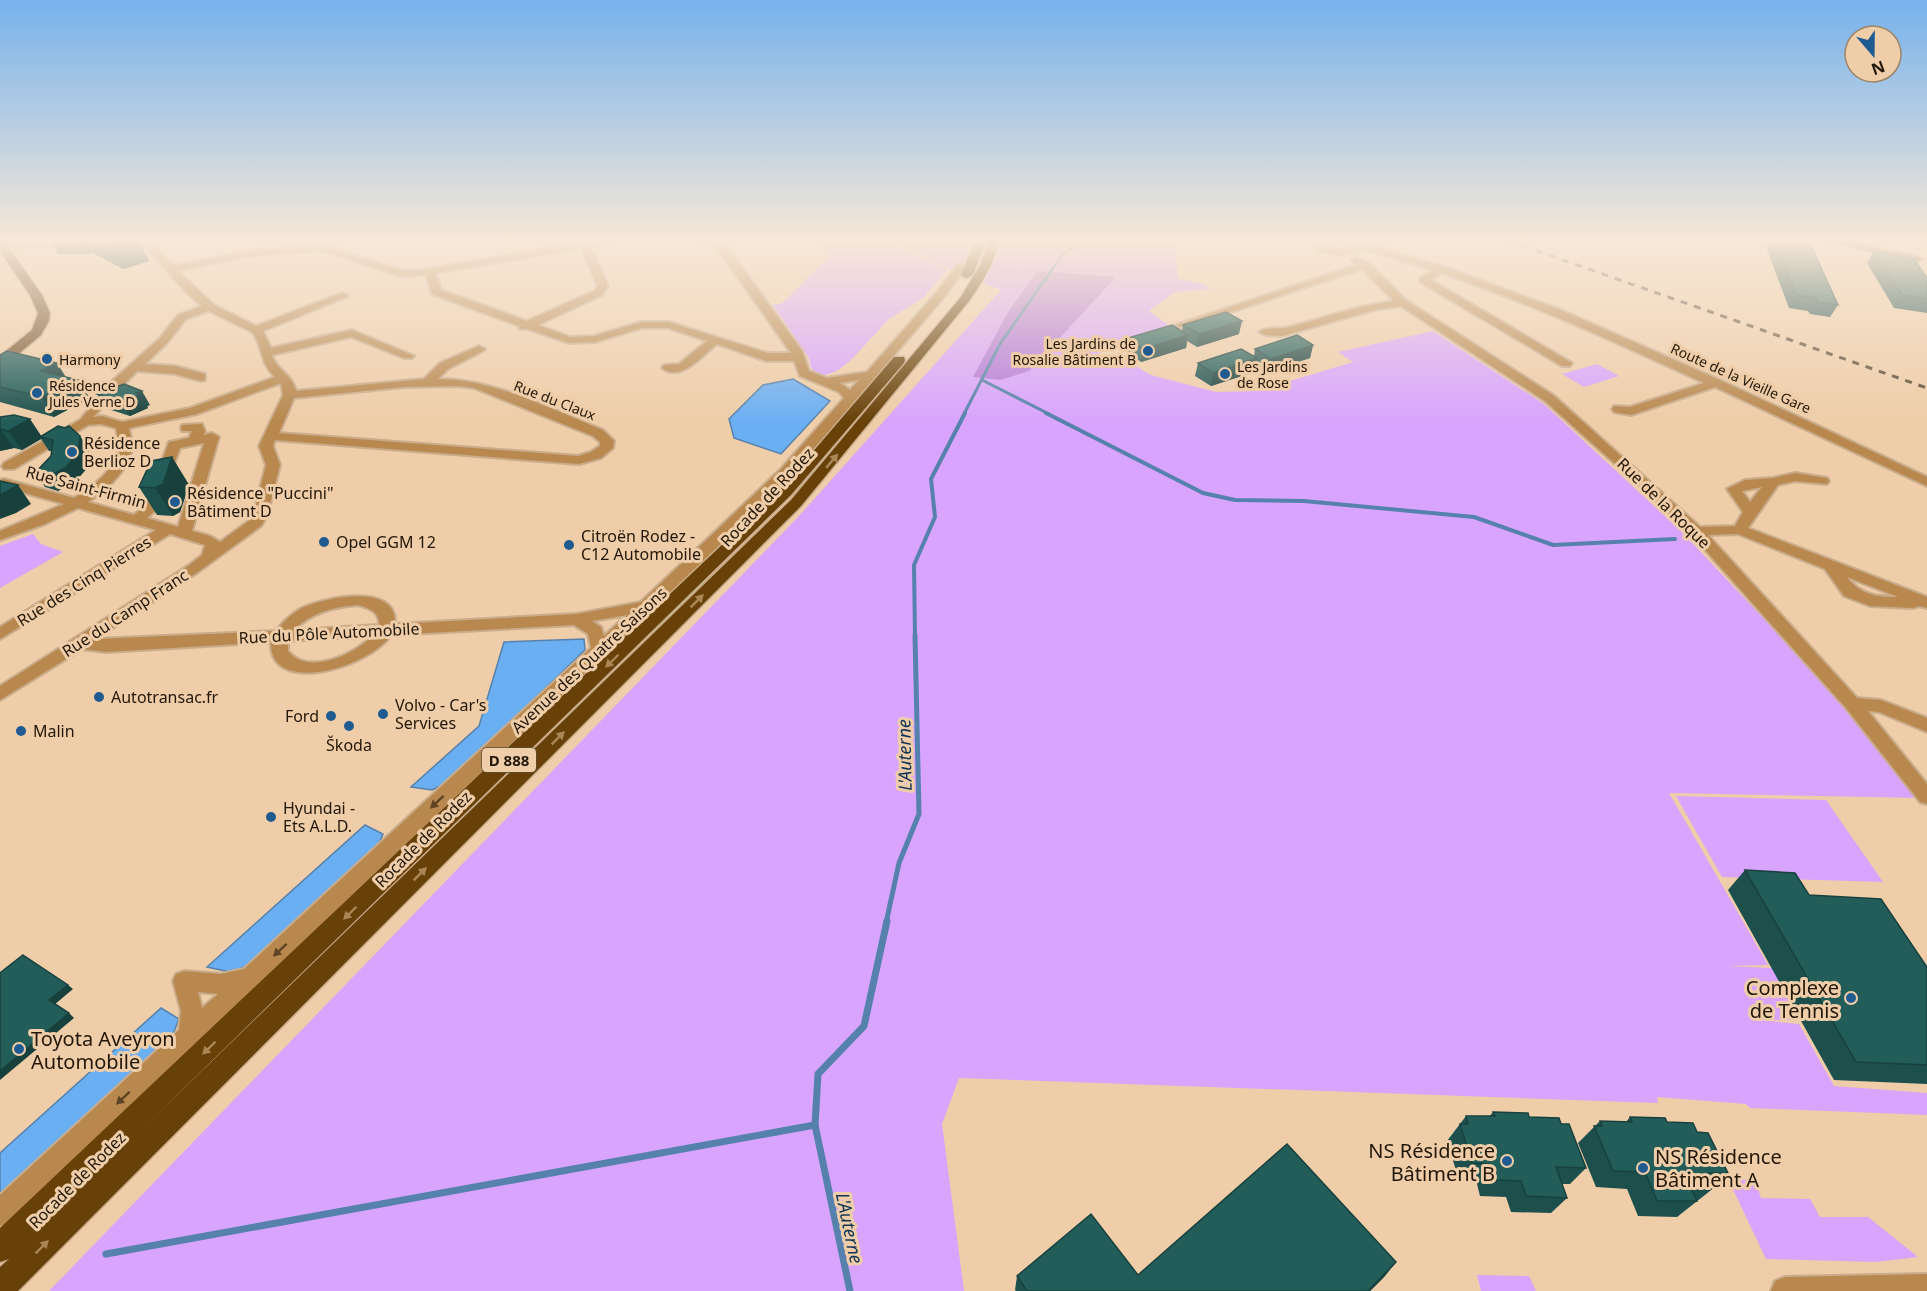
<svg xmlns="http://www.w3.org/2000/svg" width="1927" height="1291" viewBox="0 0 1927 1291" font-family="'Noto Sans',sans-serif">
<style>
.green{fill:#d8a4fe}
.forest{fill:#b47add}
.water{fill:#6baff3;stroke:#5581ac;stroke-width:1.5}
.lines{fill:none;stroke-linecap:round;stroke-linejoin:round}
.stream-far3{stroke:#5581ac;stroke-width:3}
.stream-far2{stroke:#5581ac;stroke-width:4}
.stream-far1{stroke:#5581ac;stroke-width:5}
.stream{stroke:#5581ac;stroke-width:7}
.minor-casing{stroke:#c9ac8b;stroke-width:4}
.major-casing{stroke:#c9ac8b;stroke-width:3}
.highway-casing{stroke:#c9ac8b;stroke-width:3}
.minor{fill:#b8884f;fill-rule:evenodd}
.major{fill:#78562e;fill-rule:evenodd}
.highway{fill:#684109;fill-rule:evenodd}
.rail{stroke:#5a4934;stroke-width:3;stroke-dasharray:7 7;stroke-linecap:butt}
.wall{fill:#1d504d}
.shaded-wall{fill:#18413e}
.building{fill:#225d59;stroke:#18413e;stroke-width:1.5}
.oneway{fill:#ab8758}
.oneway2{fill:#5e4424}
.poi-dot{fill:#1f5b91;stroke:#eecda8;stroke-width:2}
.labels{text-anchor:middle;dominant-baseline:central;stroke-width:6;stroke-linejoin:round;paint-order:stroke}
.far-poi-label{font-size:14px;fill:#221708;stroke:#eecda8;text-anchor:start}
.far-street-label{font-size:14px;fill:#221708;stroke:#eecda8}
.shield{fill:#eecda8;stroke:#5f4e38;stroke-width:1.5}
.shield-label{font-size:15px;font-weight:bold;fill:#221708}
.poi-label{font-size:16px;fill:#221708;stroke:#eecda8;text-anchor:start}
.street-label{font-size:16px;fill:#221708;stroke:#eecda8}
.water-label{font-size:18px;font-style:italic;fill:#0f3354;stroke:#eecda8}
.near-poi-label{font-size:20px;fill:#221708;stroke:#eecda8;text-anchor:end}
</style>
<rect width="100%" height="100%" fill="#eecda8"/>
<g class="green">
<polygon points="818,241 890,241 947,270 923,298 889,319 851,360 837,371 825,375 817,373 811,368 809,358 773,305 783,303 829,256"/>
<polygon points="895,241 1175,241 1178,279 1201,283 1211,289 1175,292 1149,311 1171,327 1080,360 1127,361 1151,375 1216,392 1257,391 1353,362 1338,352 1433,331 1544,404 1682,532 1828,687 1922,798 1669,793 1768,965 1726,966 1772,968 1801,1020 1759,1020 1799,1024 1834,1086 1927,1093 1927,1115 1750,1108 1746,1104 1657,1097 1658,1103 959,1078 942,1124 964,1291 49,1291 799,516 1001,290 939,265"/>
<polygon points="1597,364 1619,376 1584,387 1562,374"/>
<polygon points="33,534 41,544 63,552 0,588 0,546"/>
<polygon points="1676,796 1826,800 1883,882 1722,877"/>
<polygon points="1728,1179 1755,1180 1761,1198 1810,1199 1820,1217 1868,1217 1918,1257 1876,1262 1766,1259"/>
<polygon points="1477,1275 1529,1276 1536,1291 1481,1291"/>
</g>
<polygon class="forest" points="1038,271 1116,277 1029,371 1000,380 973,377 1008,312"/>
<g class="water">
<polygon points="793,379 830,401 781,454 734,438 729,419 763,385"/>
<polygon points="584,639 585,650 447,783 432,790 411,787 479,726 504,642"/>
<polygon points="365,825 383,834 378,846 250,965 230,972 207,967"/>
<polygon points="161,1008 179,1019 171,1039 14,1186 0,1194 0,1153"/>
</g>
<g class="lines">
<g class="stream-far3">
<polyline points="982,380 1049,414"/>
<polyline points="964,414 1000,344 1063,254 1082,241"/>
</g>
<g class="stream-far2">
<polyline points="1046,413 1203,493 1235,500 1304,501 1474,517 1553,545 1675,539"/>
<polyline points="915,636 914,565 935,517 931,479 965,413"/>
</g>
<polyline class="stream-far1" points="886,923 899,863 919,814 915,635"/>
<g class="stream">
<polyline points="106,1254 815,1125"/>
<polyline points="850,1291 815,1125 818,1074 864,1026 887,921"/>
</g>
<g class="minor-casing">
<g id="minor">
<polygon points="31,241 65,241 60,244 0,251 0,245"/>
<path d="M125 241 152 244 173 266 245 251 322 245 401 270H420L591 241H616L591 247 608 286 602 295 538 325 570 337 594 336 641 322H669L767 353H791L718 249 702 241H717L726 245 802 351 809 371 827 378 867 372 937 292 958 264 967 266 945 296 790 476 750 516 9 1222 0 1226V1195L179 1030 181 1011 173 981 176 974 184 971 221 974 244 969 591 648 588 634 574 625 391 635C369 668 269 697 271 642L106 652 82 649 0 700V686L188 566 202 555 205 545 170 534 0 639V627L156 530 78 508 45 524 0 540V531L64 504 0 486V480L4 479 74 498C93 487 115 470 118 448 119 442 117 434 116 428L101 424 88 425 14 469H4L2 466 4 463 80 420 112 381 159 339 178 315 202 306 187 293 146 248ZM581 249 598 286 594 291 527 321 441 290 436 273ZM321 251 400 276 426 275 432 294 519 326 520 329H528L569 343 595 342 642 328H668L707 341 679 364 664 365 662 368C680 383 703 355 717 344L766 361H794L800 376 839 392 844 398 780 470 641 602 577 614 395 624C398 581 321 598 300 609 290 615 283 622 276 631L96 639 198 572 261 526 267 516 280 465 273 446 275 440 579 464 601 458 613 448 614 441 603 430C552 410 492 378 438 379L448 369 483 351 485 349 479 346 440 363 424 379 296 391C293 375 276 370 272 355L351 337 404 358H412L414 356 352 330 271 348 263 331 348 296 343 293 339 294 256 326 214 305 178 271 245 257ZM209 311 252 332C264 347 259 362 275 377L190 408 122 422 102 416 93 417 137 371 175 374 201 381 205 380V374L175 366 145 364 167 343 186 319ZM859 380 850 390 840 383ZM281 383 283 395 259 446 266 465 253 516 250 520 220 542 210 536 192 531 219 437 212 433 204 435 205 431 202 424 182 425 181 428 182 431H192L189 438 169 442 145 506 134 515 88 502C106 490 129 471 132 447 132 441 130 434 129 428L197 414ZM457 386 474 388 593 436 600 442V446L591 452 578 456 279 433 294 398 404 387ZM204 443 178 527 147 518 158 508 180 448ZM358 605C369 608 380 612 379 625L294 630C312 612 334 607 358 605ZM627 615 604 636 601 627 592 621ZM372 636C354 655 308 676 288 651V641ZM198 992 218 994 202 1008Z"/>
<path d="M1314 241H1324L1325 246 1337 250 1350 248 1345 241H1356L1445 267 1561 310 1720 380 1927 477V486L1715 387 1631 415 1614 412 1612 409 1614 406 1630 407 1704 383C1618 343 1532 304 1442 273L1431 280 1572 363 1570 366H1562L1420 282V278L1433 270 1360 249 1359 252 1337 256 1317 250Z"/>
<path d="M1356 257 1369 263 1407 301 1553 395 1700 527 1735 526 1743 512 1727 489 1745 480 1773 478 1795 473 1827 478 1829 481 1827 484 1795 481 1778 485 1748 528 1927 597V608L1919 606 1913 608 1870 606 1844 596 1825 569 1738 534 1708 535 1857 698 1881 700 1927 718V732L1879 712 1868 711 1927 784V804L1920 802 1846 708 1691 534 1659 503 1545 401 1401 306 1378 309 1282 336 1265 335 1259 332C1267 326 1281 330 1290 327 1324 318 1359 305 1394 301L1362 269 1186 327H1178L1176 325 1356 265 1351 260ZM1762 487 1750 502 1742 491ZM1847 577 1898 597C1877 597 1860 595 1847 577Z"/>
<polygon points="1927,1274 1927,1291 1771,1291 1775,1281 1785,1277"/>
</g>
</g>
<g class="major-casing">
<g id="major">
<polygon points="0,241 4,241 42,295 50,313 49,321 41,335 5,365 0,366 0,356 32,330 38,313 30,295 0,251"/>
<polygon points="1826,241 1847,241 1917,256 1923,259 1917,262 1909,262"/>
</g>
</g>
<g class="highway-casing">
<g id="highway">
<polygon points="975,241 986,241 973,275 967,278 963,277 961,275"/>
<path d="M989 241H999C994 264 982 283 969 301L801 506 18 1291H0V1267L9 1259 0 1262V1228L781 489 894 357H904L905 360 904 363 791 495 140 1131 791 500 961 297 980 265Z"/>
</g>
</g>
<use href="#minor" class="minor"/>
<use href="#major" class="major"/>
<use href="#highway" class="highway"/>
<polyline class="rail" points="1509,241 1927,388"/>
</g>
<g class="wall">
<polygon points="51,241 139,241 149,261 123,269 91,252 89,254 58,254"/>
<polygon points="1770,241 1809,241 1838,305 1830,317 1810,314 1808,311 1789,308 1766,247"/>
<polygon points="1874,251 1927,278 1927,313 1894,308 1867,263"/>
<polygon points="1183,325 1239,334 1197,347 1187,341 1186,348 1141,362 1126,351 1128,338 1182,331"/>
<polygon points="1313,345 1310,358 1268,372 1256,364 1254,372 1211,386 1195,376 1198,363 1254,356 1255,349"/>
<polygon points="0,355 65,377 90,398 54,417 0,402"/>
<polygon points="97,394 150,405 147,406 148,408 130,416 105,408"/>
<polygon points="0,417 41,436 80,436 89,450 88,467 75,482 58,491 45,487 35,473 51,456 51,451 49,451 41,439 22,450 14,448 0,451"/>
<polygon points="172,457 189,485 180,512 173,516 157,515 139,487"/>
<polygon points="1745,870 1809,895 1927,967 1927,1084 1834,1080 1728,890"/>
<polygon points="1493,1112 1529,1117 1561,1124 1586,1168 1570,1184 1562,1184 1567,1198 1551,1213 1511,1212 1506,1197 1480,1196 1476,1180 1459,1180 1447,1141 1466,1116 1490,1116"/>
<polygon points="1630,1117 1667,1122 1697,1132 1728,1173 1714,1184 1715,1187 1677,1217 1638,1216 1627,1189 1596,1187 1578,1143 1600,1121 1626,1122"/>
<polygon points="1396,1262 1384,1277 1370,1291 1016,1291 1015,1290 1017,1276 1138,1275"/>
</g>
<g class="shaded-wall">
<polygon points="81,241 85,241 91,252 89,254"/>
<polygon points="129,241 139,241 149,261 123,269 111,247"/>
<polygon points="1242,321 1239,334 1197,347 1199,334"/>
<polygon points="1188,335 1186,348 1141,362 1143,349"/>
<polygon points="1313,345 1310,358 1268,372 1271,359"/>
<polygon points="1257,358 1254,372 1211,386 1213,373"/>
<polygon points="57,363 69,382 41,371"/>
<polygon points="78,380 90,398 54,417 42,397"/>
<polygon points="142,391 150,405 147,406 148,408 130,416 122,403"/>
<polygon points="30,419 42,437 40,437 41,439 22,450 8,431"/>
<polygon points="0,429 14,448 0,451"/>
<polygon points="80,436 89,450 88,467 75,482 58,491 48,477"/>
<polygon points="172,457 189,485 180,512 173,516 155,488"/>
<polygon points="18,485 31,504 16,513 0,519 0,495"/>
<polygon points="68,985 73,989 54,1005 49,1000"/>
<polygon points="69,1013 74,1018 0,1080 0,1071"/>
<polygon points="1396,1262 1384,1277 1370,1291 1368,1291"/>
</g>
<g class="building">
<polygon points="100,241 129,241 111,247"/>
<polygon points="1775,241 1809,241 1838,305 1817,302 1816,298 1796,295"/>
<polygon points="1874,251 1914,259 1927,278 1927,299 1902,295"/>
<polygon points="1226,312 1242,321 1199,334 1183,325"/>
<polygon points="1172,325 1188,335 1143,349 1128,338"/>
<polygon points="1297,335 1313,345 1271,359 1255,349"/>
<polygon points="1241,349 1257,358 1213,373 1198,363"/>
<polygon points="7,351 57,363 41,371 78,380 42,397 0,387 0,355"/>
<polygon points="124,384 142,391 137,393 140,395 122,403 97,394"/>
<polygon points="14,415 30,419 8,431 0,429 0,417"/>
<polygon points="58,426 65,428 69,426 80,436 78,453 65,468 48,477 35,473 51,456 53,440 40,437"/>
<polygon points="172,457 163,484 155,488 139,487 151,461"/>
<polygon points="0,481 18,485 0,495"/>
<polygon points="1745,870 1795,873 1809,895 1881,899 1927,967 1927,1065 1856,1062"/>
<polygon points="23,955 68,985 49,1000 69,1013 0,1071 0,973"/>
<polygon points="1493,1112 1528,1113 1529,1117 1559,1118 1561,1124 1569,1124 1586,1168 1556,1167 1567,1198 1526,1196 1521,1181 1494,1180 1489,1164 1472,1163 1460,1124 1468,1124 1466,1116 1495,1116"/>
<polygon points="1630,1117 1665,1118 1667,1122 1693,1123 1697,1132 1708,1133 1728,1173 1708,1173 1715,1187 1690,1186 1697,1201 1657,1201 1645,1172 1613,1171 1594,1126 1602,1126 1600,1121 1632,1122"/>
<polygon points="1287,1144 1396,1262 1368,1291 1027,1291 1017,1276 1091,1214 1138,1275"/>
</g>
<defs><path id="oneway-solid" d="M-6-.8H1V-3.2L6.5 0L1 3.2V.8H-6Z" transform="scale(1.5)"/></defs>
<g class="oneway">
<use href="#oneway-solid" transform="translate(832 461) rotate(-50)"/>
<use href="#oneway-solid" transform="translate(697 601) rotate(-45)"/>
<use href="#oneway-solid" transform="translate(612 661) rotate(136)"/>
<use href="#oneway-solid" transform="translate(558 738) rotate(-45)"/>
<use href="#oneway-solid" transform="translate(420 874) rotate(-45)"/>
<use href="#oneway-solid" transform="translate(350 913) rotate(136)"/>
<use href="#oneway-solid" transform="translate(209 1048) rotate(136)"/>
<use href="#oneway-solid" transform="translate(42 1247) rotate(-45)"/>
</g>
<g class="oneway2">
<use href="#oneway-solid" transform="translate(437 802) rotate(137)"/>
<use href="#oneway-solid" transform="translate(280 950) rotate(137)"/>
<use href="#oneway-solid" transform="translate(123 1098) rotate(137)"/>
</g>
<linearGradient id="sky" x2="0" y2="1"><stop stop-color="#76b2ec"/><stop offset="0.57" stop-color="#f7e8d8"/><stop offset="1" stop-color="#f7e8d8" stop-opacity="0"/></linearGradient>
<rect width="1927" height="422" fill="url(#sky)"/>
<g class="poi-dot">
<circle cx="1148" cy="351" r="6"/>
<circle cx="47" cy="359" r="6"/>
<circle cx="1225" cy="374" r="6"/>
<circle cx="37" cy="393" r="6"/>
<circle cx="72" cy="452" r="6"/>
<circle cx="175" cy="502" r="6"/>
<circle cx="324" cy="542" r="6"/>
<circle cx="569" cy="545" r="6"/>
<circle cx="99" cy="697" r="6"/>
<circle cx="383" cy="714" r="6"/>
<circle cx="331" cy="716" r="6"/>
<circle cx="349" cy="726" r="6"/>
<circle cx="21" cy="731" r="6"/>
<circle cx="271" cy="817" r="6"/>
<circle cx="1851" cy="998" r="6"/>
<circle cx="19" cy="1049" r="6"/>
<circle cx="1507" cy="1161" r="6"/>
<circle cx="1643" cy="1168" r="6"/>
</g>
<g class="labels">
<g class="far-poi-label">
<text x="1136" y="343" text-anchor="end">Les Jardins de<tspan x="1136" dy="16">Rosalie Bâtiment B</tspan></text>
<text x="59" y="359">Harmony</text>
<text x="1237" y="366">Les Jardins<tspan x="1237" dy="16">de Rose</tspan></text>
<text x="49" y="385">Résidence<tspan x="49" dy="16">Jules Verne D</tspan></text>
</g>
<g class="far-street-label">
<text transform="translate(1741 378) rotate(24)">Route de la Vieille Gare</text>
<text transform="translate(555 400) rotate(21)">Rue du Claux</text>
</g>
<rect class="shield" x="482" y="748" width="54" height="24" rx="4.5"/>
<g class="shield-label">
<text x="509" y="760">D 888</text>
</g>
<g class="poi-label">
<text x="84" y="443">Résidence<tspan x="84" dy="18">Berlioz D</tspan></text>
<text x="187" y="493">Résidence "Puccini"<tspan x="187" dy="18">Bâtiment D</tspan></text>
<text x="581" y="536">Citroën Rodez -<tspan x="581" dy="18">C12 Automobile</tspan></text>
<text x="336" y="542">Opel GGM 12</text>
<text x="111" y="697">Autotransac.fr</text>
<text x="395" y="705">Volvo - Car's<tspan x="395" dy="18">Services</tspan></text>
<text x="319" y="716" text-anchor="end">Ford</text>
<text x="33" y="731">Malin</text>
<text x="349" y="745" text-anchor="middle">Škoda</text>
<text x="283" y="808">Hyundai -<tspan x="283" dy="18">Ets A.L.D.</tspan></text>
</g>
<g class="street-label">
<text transform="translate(86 487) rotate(15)">Rue Saint-Firmin</text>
<text transform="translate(767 497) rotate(-47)">Rocade de Rodez</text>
<text transform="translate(1664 503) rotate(44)">Rue de la Roque</text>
<text transform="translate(84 581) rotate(-32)">Rue des Cinq Pierres</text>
<text transform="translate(125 613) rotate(-33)">Rue du Camp Franc</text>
<text transform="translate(329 633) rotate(-3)">Rue du Pôle Automobile</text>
<text transform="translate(589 660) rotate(-43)">Avenue des Quatre-Saisons</text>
<text transform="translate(423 839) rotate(-45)">Rocade de Rodez</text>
<text transform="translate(77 1180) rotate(-45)">Rocade de Rodez</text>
</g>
<g class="water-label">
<text transform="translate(904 755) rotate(-91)">L'Auterne</text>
<text transform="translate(850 1228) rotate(78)">L'Auterne</text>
</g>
<g class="near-poi-label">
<text x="1839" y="987">Complexe<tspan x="1839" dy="23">de Tennis</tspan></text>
<text x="31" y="1038" text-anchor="start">Toyota Aveyron<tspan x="31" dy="23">Automobile</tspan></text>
<text x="1495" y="1150">NS Résidence<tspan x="1495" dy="23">Bâtiment B</tspan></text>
<text x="1655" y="1156" text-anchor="start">NS Résidence<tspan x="1655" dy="23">Bâtiment A</tspan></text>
</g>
</g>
<g transform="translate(1873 54) rotate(160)"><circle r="28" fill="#eecda8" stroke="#9c8468" stroke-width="1.5"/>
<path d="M0-4.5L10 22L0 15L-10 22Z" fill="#1f5b91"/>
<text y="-9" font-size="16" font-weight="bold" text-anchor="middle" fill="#221708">N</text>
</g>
</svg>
